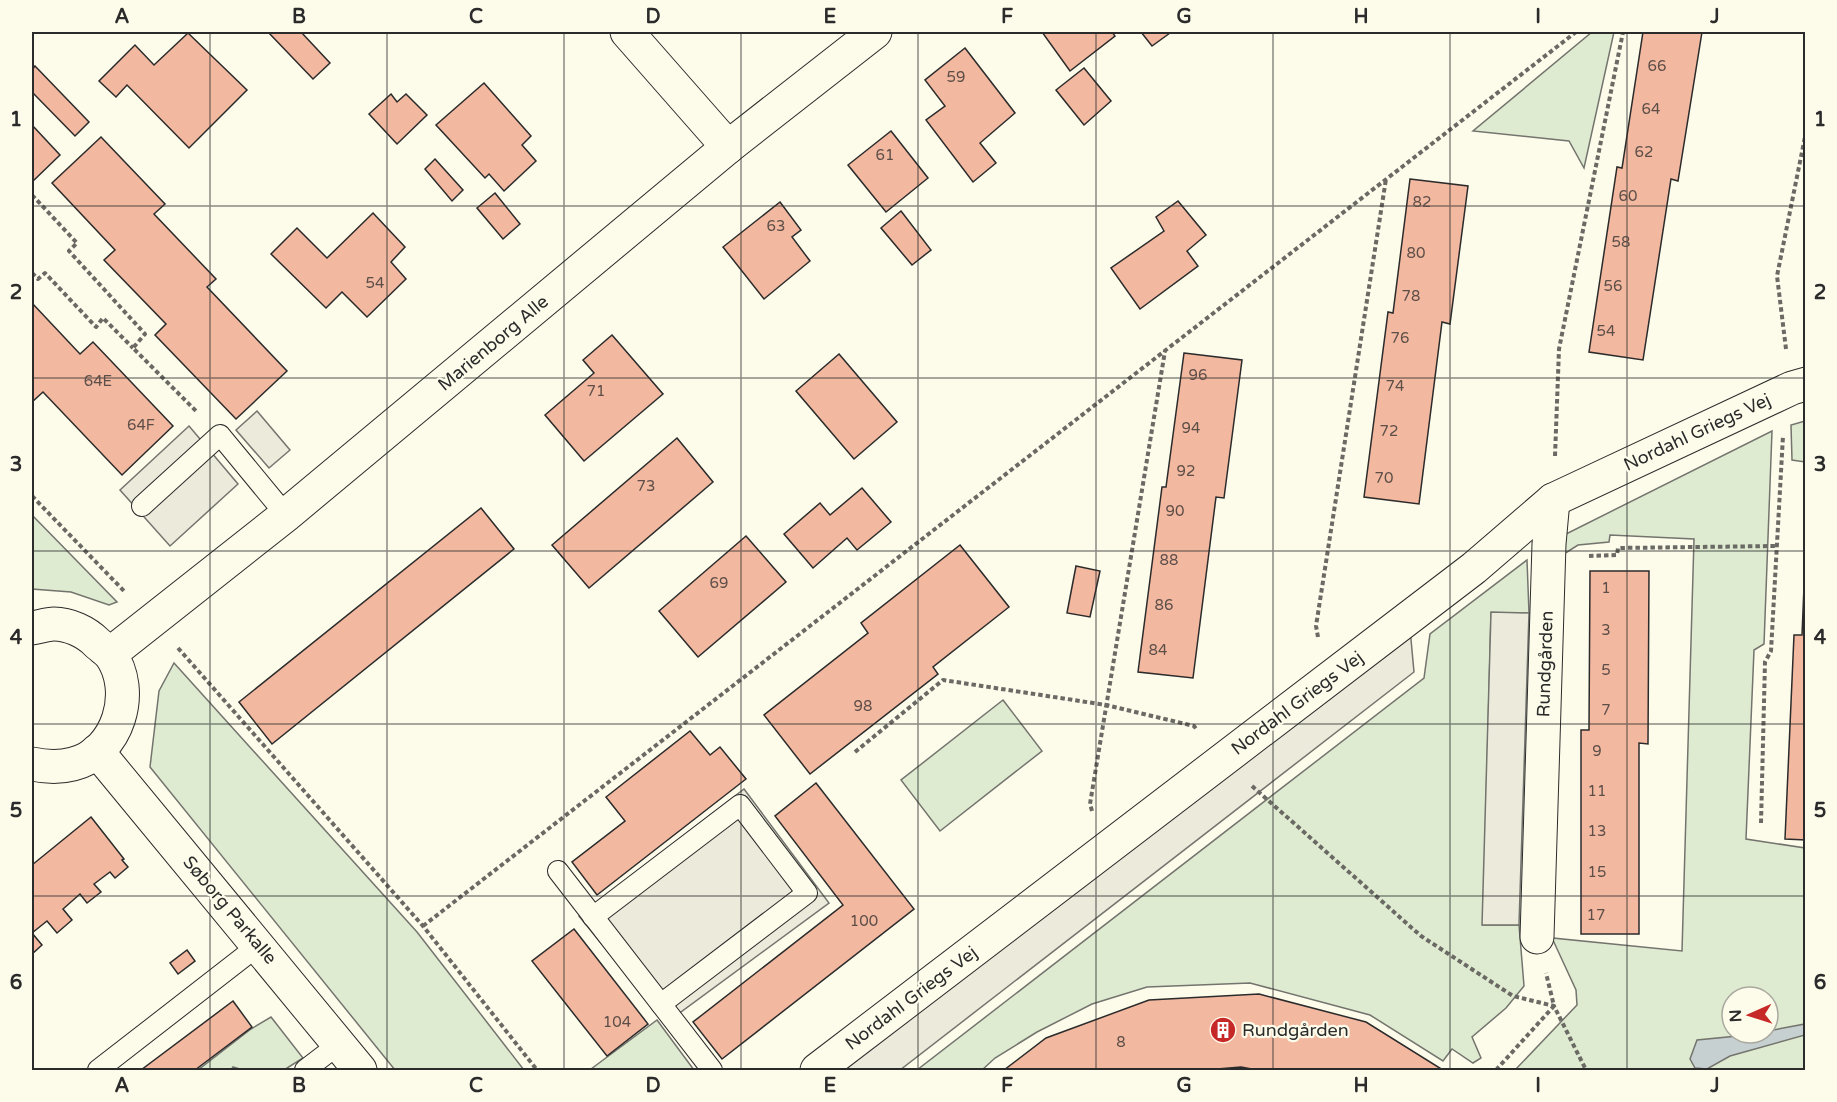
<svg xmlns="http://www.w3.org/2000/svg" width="1837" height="1102" viewBox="0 0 1837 1102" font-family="'Varela Round',sans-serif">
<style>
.green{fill:#deebd1;stroke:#74746e;stroke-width:1.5;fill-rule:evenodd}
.parking{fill:#eceadb;stroke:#74746e;stroke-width:1.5}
.water{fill:#c7d0d0;stroke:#74746e;stroke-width:1.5}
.building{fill:#f2b8a0;stroke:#2b2b2b;stroke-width:1.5}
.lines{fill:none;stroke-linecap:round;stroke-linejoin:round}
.service-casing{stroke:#2b2b2b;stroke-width:22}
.minor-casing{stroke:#2b2b2b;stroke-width:35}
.path{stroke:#6a6964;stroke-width:4;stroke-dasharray:4.5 3;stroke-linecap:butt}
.service{stroke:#fdfbea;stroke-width:20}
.minor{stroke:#fdfbea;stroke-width:33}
.grid{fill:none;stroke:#2b2b2b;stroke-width:1.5;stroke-opacity:0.55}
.labels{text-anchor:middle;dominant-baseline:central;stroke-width:4.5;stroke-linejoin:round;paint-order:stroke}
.number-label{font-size:15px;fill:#5d4e48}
.street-label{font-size:18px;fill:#2b2b2b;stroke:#fdfbea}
.poi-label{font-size:18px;fill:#2b2b2b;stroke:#fdfbea;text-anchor:start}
.neatline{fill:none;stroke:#2b2b2b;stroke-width:2}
.grid-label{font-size:20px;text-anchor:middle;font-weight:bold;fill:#2b2b2b}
</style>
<rect width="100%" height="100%" fill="#fdfbea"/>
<g class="green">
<polygon points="1592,32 1614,32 1584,168 1569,141 1473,131"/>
<polygon points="1805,421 1805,462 1792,460 1791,425"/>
<path d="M1772 431 1764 644 1754 650 1746 839 1805 848V1070H1515L1577 1005 1576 990 1552 938 1682 951 1694 539 1610 535 1609 542 1578 545 1564 554 1566 534ZM1732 997H1768V1033H1732Z"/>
<polygon points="32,515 117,602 109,605 71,592 32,589"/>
<polygon points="1527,560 1529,613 1491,613 1483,925 1519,925 1524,986 1506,1008 1472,1037 1481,1058 1473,1063 1452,1049 1443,1061 1370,1015 1250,983 1147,987 1092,1004 1037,1032 995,1058 982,1070 917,1070 1424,678 1430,634"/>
<polygon points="174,663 417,932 524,1070 395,1070 150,767 159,691"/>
<polygon points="1003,700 1042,751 940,831 901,780"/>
<polygon points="271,1017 303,1058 284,1070 243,1070 233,1067 231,1070 198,1070 251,1029"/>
<polygon points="657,1020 694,1070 592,1070 591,1069"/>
</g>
<g class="parking">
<polygon points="257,411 290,450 269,468 236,430"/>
<polygon points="189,426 238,484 170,546 120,490"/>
<polygon points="1491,612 1529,613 1519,925 1482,925"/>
<polygon points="1409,618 1414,672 900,1070 817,1070"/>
<polygon points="744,789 829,903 666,1023 579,916"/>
</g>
<polygon class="water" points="1805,1024 1805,1035 1730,1056 1707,1069 1695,1068 1690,1059 1697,1040 1768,1033 1768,1031"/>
<g class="building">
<polygon points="268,32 301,32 330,63 313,79"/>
<polygon points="1042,32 1112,32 1115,36 1070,71"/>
<polygon points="1141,32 1169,32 1170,33 1152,46"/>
<polygon points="1643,32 1702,32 1678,181 1671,179 1643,360 1589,352 1617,167 1622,168"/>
<polygon points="188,33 247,90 189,148 127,85 116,97 99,81 135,45 154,65"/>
<polygon points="965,48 1015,113 980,143 996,163 973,182 926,120 945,106 925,80"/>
<polygon points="35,66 89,122 75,136 32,92 32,70"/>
<polygon points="1084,68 1111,101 1084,125 1056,90"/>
<polygon points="484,83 531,136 522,145 536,161 504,191 489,174 485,178 436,125"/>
<polygon points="391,94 397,102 406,94 427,115 397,144 369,114"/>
<polygon points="32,125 60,155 32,182"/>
<polygon points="891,131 928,178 886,212 848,165"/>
<polygon points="101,137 165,204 154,214 216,279 207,287 287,371 236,419 155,335 166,324 104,260 115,250 52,183"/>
<polygon points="435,159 463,190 452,201 425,169"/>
<polygon points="1410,179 1468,186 1450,324 1442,322 1419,504 1364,497 1388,312 1393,313"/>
<polygon points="495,193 520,224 503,239 477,208"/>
<polygon points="1178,201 1206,235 1187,251 1198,266 1140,309 1111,268 1164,231 1156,217"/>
<polygon points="780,202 801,230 792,237 810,261 764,299 723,247"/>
<polygon points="901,211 931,250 912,265 881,228"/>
<polygon points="373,213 405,247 391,262 406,279 367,317 342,292 326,308 271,254 297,228 327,258"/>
<polygon points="32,303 80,354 93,342 173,426 122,475 43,392 32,402"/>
<polygon points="612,335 663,394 584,461 545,415 594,373 583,360"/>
<polygon points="1184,353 1242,360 1224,498 1216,497 1193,678 1138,672 1162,487 1166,487"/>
<polygon points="839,354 897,422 854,459 796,391"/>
<polygon points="677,438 713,482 589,588 552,545"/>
<polygon points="862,488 891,522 857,550 847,538 813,568 784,534 820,503 830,515"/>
<polygon points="481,508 514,549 272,744 239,702"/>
<polygon points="746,536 786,582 698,657 659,611"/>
<polygon points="1806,538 1806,840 1785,839 1794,635 1802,635"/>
<polygon points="960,545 1009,607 933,667 938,674 810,774 764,715 868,633 861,623"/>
<polygon points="1076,566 1100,571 1090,617 1067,613"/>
<polygon points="1590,571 1649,571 1648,744 1639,743 1639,934 1581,934 1581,730 1589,730"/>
<polygon points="690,731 710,755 720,747 746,779 597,895 572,862 625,821 606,797"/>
<polygon points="816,783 914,909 722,1059 693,1022 843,905 775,816"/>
<polygon points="91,817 124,859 122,860 128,867 115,878 110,872 94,884 101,892 87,903 80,894 63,909 72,920 57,933 47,921 32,933 42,945 32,954 32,865"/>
<polygon points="574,929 648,1024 607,1056 532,961"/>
<polygon points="187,950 195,961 178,974 170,963"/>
<polygon points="1259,994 1366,1022 1443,1070 1257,1070 1241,1067 1205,1070 1004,1070 1046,1038 1149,1000"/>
<polygon points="233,1001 252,1027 195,1070 141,1070"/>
</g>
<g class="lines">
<g class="service-casing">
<g id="service">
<polyline points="142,506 220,435 286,515"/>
<polyline points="558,871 712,1070"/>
<polyline points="593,917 740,805 807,893 661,1004"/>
<polyline points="98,1070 259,945"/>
<polyline points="305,1070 339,1044"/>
</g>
</g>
<g class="minor-casing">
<g id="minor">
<polyline points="627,32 728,147"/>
<path d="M32 628C39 627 47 624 54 624 69 624 86 632 96 642 100 646 106 650 110 654 137 691 118 753 73 764 58 768 46 767 32 764"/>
<polyline points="110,654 286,515 728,147 875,32"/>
<polyline points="97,751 360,1070"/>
<polyline points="1537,937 1549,544 1553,500"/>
<polyline points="817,1070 1474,568 1553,500 1792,388 1806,384"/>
</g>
</g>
<g class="path">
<polyline points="32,195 77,243 69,251 145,334 133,348 196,411"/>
<polyline points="32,273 38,279 45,273 96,327 103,318 133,348"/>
<polyline points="1786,349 1777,276 1806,132"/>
<polyline points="1555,456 1559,349 1623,32"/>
<polyline points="32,496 125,592"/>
<polyline points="1589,556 1617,555 1618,548 1776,546"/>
<polyline points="1318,637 1316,626 1386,179"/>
<polyline points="178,648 423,926 537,1070"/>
<polyline points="855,752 943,680 1106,705 1194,726 1197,730"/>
<polyline points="1252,786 1421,936 1513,996 1554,1006 1586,1070"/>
<polyline points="1092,811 1090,804 1165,351"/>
<polyline points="1761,823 1765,662 1771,651 1783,436"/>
<polyline points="423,926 1576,32"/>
<polyline points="1496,1070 1554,1006 1546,973"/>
</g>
<use href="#service" class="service"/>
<use href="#minor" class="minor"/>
</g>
<path class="grid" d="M210 32V1070M387 32V1070M564 32V1070M741 32V1070M918 32V1070M1096 32V1070M1273 32V1070M1450 32V1070M1627 32V1070M32 206H1806M32 378H1806M32 551H1806M32 724H1806M32 896H1806"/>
<defs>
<g id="building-disc" transform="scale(1.35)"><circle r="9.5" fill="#c62828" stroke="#fdfbea"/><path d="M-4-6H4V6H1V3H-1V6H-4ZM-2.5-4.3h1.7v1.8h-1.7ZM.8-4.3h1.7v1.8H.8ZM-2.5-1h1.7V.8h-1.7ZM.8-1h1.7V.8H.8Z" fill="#fff"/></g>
</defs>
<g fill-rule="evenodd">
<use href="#building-disc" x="1223" y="1030"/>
</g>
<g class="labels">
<g class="number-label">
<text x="1657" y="66">66</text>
<text x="956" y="77">59</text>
<text x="1651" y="109">64</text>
<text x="1644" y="152">62</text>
<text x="885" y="155">61</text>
<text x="1628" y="196">60</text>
<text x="1422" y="202">82</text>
<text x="776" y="226">63</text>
<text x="1621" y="242">58</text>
<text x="1416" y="253">80</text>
<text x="375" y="283">54</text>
<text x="1613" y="286">56</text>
<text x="1411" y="296">78</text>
<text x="1606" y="331">54</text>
<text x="1400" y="338">76</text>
<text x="1198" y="375">96</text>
<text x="98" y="381">64E</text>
<text x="1395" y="386">74</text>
<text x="596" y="391">71</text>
<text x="141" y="425">64F</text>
<text x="1191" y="428">94</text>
<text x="1389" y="431">72</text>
<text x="1186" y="471">92</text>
<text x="1384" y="478">70</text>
<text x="646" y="486">73</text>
<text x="1175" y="511">90</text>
<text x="1169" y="560">88</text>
<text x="719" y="583">69</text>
<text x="1606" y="588">1</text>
<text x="1164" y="605">86</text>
<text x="1606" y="630">3</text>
<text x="1158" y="650">84</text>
<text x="1606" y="670">5</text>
<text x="863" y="706">98</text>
<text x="1606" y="710">7</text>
<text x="1597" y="751">9</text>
<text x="1597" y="791">11</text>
<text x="1597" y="831">13</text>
<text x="1597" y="872">15</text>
<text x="1596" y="915">17</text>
<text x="864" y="921">100</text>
<text x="617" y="1022">104</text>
<text x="1121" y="1042">8</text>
</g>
<g class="street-label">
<text transform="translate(493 343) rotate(-40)">Marienborg Alle</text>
<text transform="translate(1697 432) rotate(-25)">Nordahl Griegs Vej</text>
<text transform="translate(1545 664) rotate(-88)">Rundgården</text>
<text transform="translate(1297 703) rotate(-37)">Nordahl Griegs Vej</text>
<text transform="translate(230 910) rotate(50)">Søborg Parkalle</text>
<text transform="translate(911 998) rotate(-37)">Nordahl Griegs Vej</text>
</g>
<g class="poi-label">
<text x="1242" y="1030">Rundgården</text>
</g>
</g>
<rect width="1837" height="1102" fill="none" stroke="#fdfbea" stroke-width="66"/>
<g transform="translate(1750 1015) rotate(267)"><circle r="28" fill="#fdfbea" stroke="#a9a89e" stroke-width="1.5"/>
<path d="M0-4.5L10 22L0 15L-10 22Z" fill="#c62828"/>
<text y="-9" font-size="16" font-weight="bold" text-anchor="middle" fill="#2b2b2b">N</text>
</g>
<rect x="33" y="33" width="1771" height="1036" class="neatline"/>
<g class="grid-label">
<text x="122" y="23">A</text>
<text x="299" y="23">B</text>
<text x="476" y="23">C</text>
<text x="653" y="23">D</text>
<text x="830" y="23">E</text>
<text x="1007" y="23">F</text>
<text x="1184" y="23">G</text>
<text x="1361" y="23">H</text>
<text x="1538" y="23">I</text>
<text x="1715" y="23">J</text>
<text x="16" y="126">1</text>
<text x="1820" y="126">1</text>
<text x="16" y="299">2</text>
<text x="1820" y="299">2</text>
<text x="16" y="471">3</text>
<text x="1820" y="471">3</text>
<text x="16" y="644">4</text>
<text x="1820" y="644">4</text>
<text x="16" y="817">5</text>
<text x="1820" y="817">5</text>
<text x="16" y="989">6</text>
<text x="1820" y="989">6</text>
<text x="122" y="1092">A</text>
<text x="299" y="1092">B</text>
<text x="476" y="1092">C</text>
<text x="653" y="1092">D</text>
<text x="830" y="1092">E</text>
<text x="1007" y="1092">F</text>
<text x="1184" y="1092">G</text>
<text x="1361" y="1092">H</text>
<text x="1538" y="1092">I</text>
<text x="1715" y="1092">J</text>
</g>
</svg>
